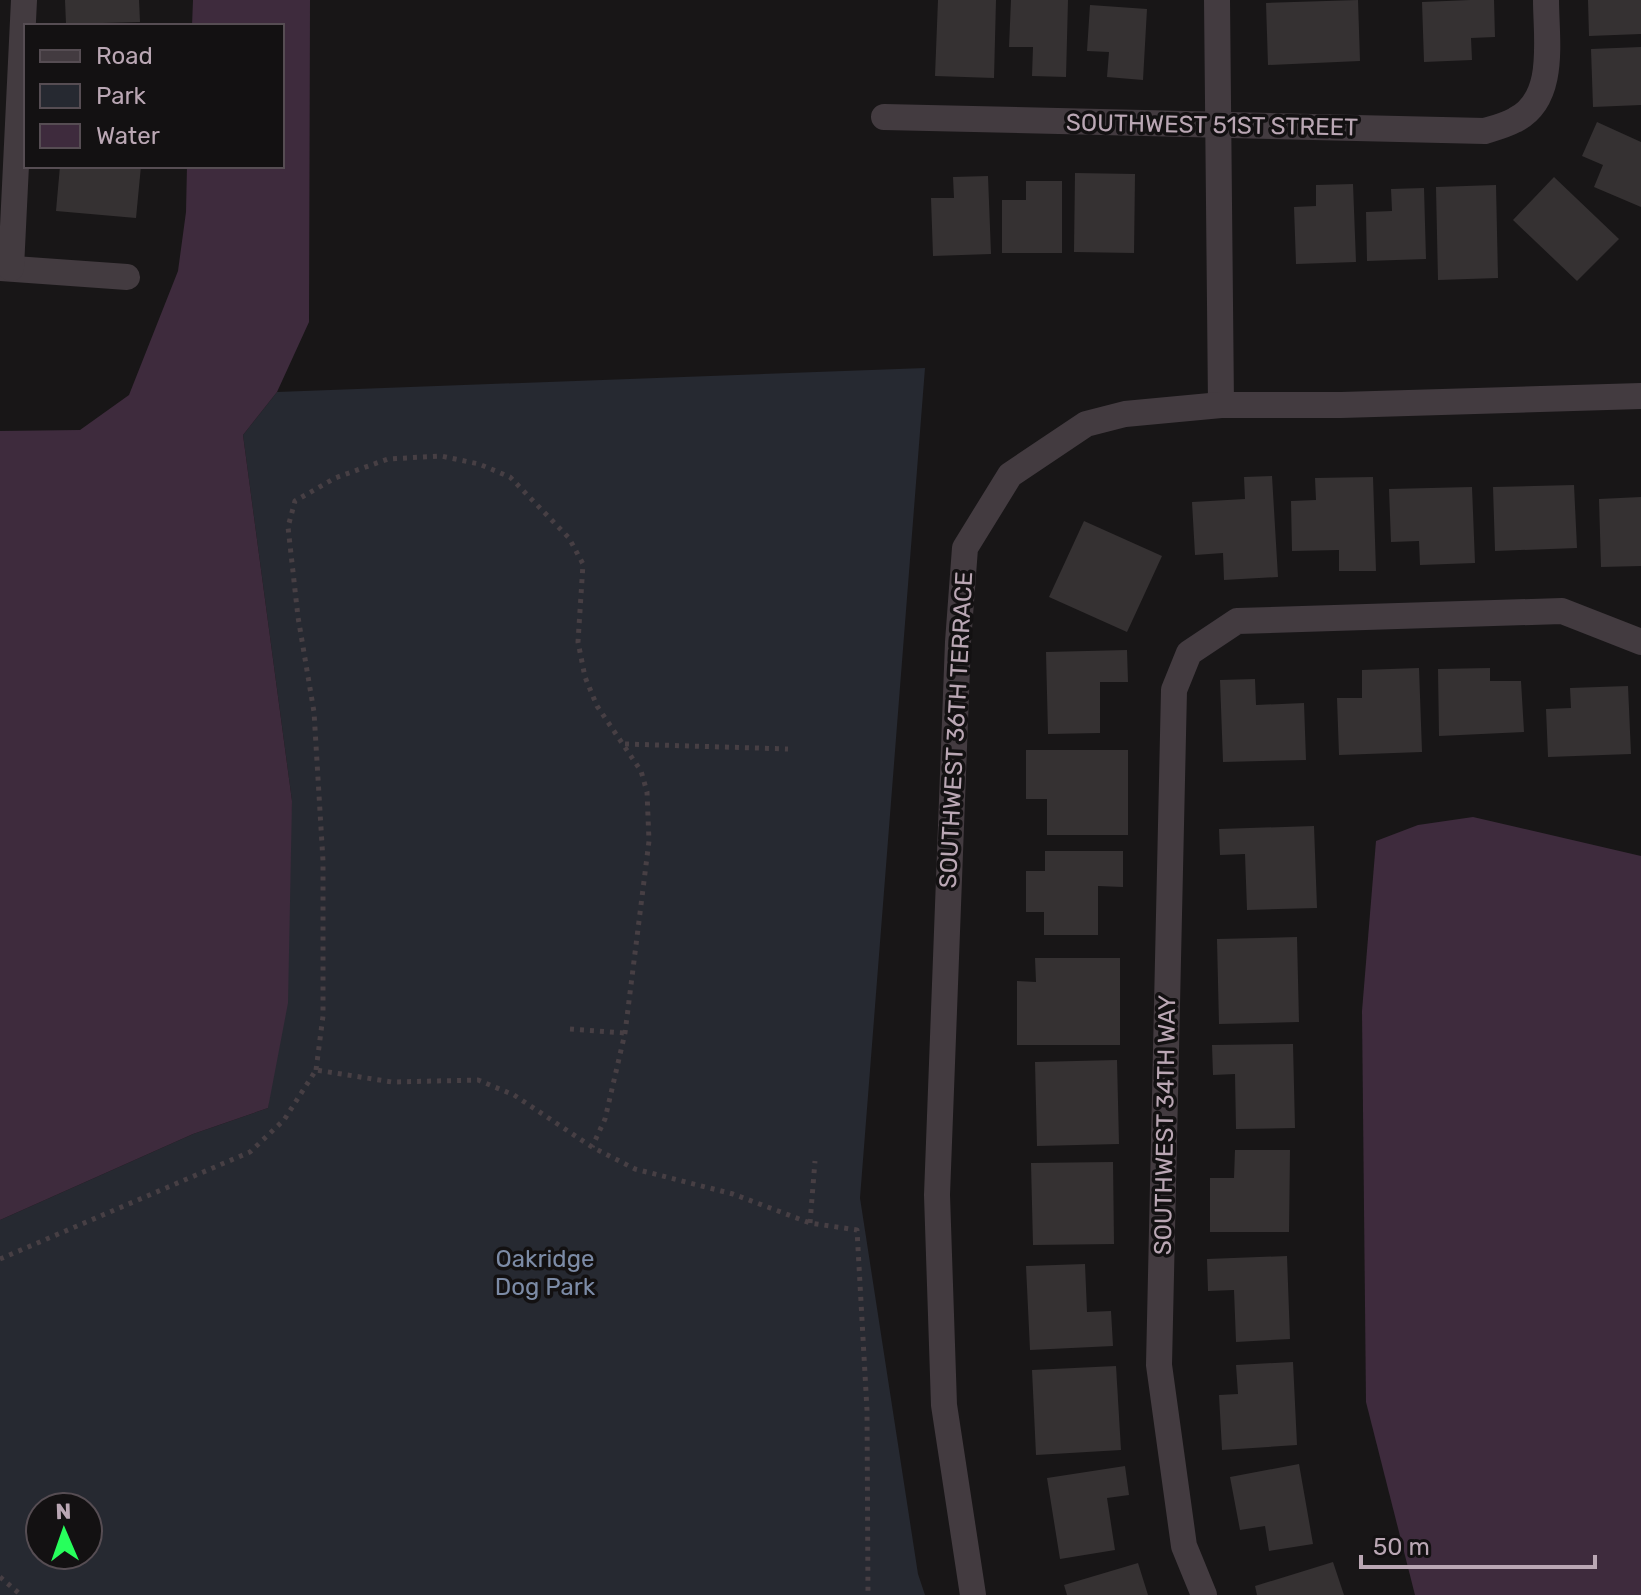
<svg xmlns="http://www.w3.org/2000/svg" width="1641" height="1595" viewBox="0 0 1641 1595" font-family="Rubik,sans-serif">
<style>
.green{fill:#262931;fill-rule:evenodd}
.water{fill:#3e2b3d}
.building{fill:#353132}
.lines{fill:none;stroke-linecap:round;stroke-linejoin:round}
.path{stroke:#473f44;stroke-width:5;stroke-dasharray:4 6;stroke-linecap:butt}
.minor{stroke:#433b40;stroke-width:26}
.labels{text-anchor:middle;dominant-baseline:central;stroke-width:7;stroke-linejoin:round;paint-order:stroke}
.street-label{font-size:24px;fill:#baa7b4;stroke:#131112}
.park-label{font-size:24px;fill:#7c8ba6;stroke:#131112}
</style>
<rect width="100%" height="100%" fill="#181617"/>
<path class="green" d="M925 368 860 1198 918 1574 925 1595H0V1220L193 1134 268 1108 292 801 243 435 277 392ZM40 1507H88V1555H40Z"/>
<g class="water">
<polygon points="193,0 310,0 309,322 277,392 243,435 292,801 288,1003 268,1108 193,1134 0,1220 0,431 80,430 129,395 178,271 186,212 187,166 282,166 282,26 192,26"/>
<polygon points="1473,817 1641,856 1641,1595 1415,1595 1366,1402 1362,1011 1376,841 1418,825"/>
</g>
<g class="building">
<polygon points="65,0 139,0 140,22 66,24"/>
<polygon points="938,0 996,0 994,78 935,76"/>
<polygon points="1011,0 1068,0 1066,77 1032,76 1033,47 1009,47"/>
<polygon points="1358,0 1360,61 1268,65 1266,3"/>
<polygon points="1470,0 1494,0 1495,37 1471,38 1472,60 1424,62 1422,2"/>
<polygon points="1588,0 1641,0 1641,34 1589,36"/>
<polygon points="1090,5 1147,9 1143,80 1107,77 1109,52 1087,51"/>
<polygon points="1641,47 1641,105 1593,107 1591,49"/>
<polygon points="1597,122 1641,142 1641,207 1594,187 1603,165 1582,156"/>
<polygon points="60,166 141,166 136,218 56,211"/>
<polygon points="1075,173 1135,174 1134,253 1074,252"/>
<polygon points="988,176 991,254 933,256 931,198 954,198 953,177"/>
<polygon points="1554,177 1619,239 1577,281 1513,220"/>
<polygon points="1026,181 1062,181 1062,253 1002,253 1002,200 1026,200"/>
<polygon points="1353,184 1356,262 1296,264 1294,207 1316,206 1316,185"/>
<polygon points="1496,185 1498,278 1438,280 1436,187"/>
<polygon points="1424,188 1426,259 1367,261 1366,212 1392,211 1391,189"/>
<polygon points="1272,476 1278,577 1224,580 1223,553 1195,555 1192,502 1245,499 1244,477"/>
<polygon points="1373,477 1376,571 1339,571 1339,550 1292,551 1291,501 1316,500 1315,478"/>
<polygon points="1574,485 1577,548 1495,551 1493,487"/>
<polygon points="1472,487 1475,563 1420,565 1419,541 1391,542 1389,489"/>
<polygon points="1641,497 1641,566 1601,567 1599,499"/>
<polygon points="1084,521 1162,556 1127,632 1049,597"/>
<polygon points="1127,650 1128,682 1100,682 1100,733 1048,734 1046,652"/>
<polygon points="1419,668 1422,752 1339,755 1337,698 1362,698 1362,670"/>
<polygon points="1490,668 1490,681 1521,681 1524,732 1439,736 1438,669"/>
<polygon points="1255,679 1256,705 1304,703 1306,760 1223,762 1220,680"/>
<polygon points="1628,686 1631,754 1548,757 1546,709 1571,708 1570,688"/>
<polygon points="1026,750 1128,750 1128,835 1047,835 1047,799 1026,799"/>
<polygon points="1314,826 1317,908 1247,910 1245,854 1220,855 1219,829"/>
<polygon points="1045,851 1123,851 1123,887 1098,886 1098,935 1044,935 1044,912 1026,912 1026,871 1045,871"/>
<polygon points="1297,937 1299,1022 1219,1024 1217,939"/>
<polygon points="1035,958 1120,958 1120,1045 1017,1045 1017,981 1036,982"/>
<polygon points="1293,1044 1295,1128 1236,1129 1235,1074 1213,1075 1212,1045"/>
<polygon points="1117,1060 1119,1144 1037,1146 1035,1062"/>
<polygon points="1235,1150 1290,1150 1289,1232 1210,1232 1210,1178 1234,1178"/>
<polygon points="1113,1162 1114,1244 1033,1245 1031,1163"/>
<polygon points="1287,1256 1290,1339 1236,1342 1234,1290 1208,1291 1207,1259"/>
<polygon points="1085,1264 1087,1312 1111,1311 1113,1346 1030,1350 1026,1266"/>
<polygon points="1293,1362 1297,1445 1222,1450 1219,1395 1238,1394 1236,1365"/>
<polygon points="1116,1366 1121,1450 1036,1455 1032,1370"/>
<polygon points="1299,1464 1313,1544 1269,1551 1265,1526 1240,1530 1230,1477"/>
<polygon points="1125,1466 1129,1495 1107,1498 1115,1550 1060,1559 1047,1478"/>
<polygon points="1333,1562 1344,1595 1257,1595 1255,1586"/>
<polygon points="1138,1563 1148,1595 1067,1595 1064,1585"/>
</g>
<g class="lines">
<g class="path">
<polyline points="625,744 788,749"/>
<polyline points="570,1029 625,1033"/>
<polyline points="316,1070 323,1016 323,861 314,712 298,617 288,527 295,501 335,478 388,459 441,456 479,464 510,477 569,538 583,564 578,642 585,677 597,706 641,771 647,792 649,841 625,1033 605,1119 592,1147"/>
<polyline points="810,1223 815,1161"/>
<polyline points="0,1259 250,1152 284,1120 316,1070 392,1082 478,1080 514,1095 592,1147 635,1169 733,1194 810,1223 857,1230 867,1410 868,1595"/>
<polyline points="0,1577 21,1595"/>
</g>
<g class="minor">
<polyline points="1217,0 1221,405"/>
<path d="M884 117 1485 131C1495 128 1506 125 1515 120 1557 99 1546 39 1546 0"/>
<polyline points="0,268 127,277"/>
<polyline points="11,268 24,0"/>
<polyline points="973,1595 944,1405 937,1195 958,642 965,548 1010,475 1086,424 1125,414 1221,405 1341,405 1641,396"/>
<polyline points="1204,1595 1184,1546 1159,1365 1174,690 1189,653 1237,621 1562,611 1641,642"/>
</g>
</g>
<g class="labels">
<g class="street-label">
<text transform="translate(1212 125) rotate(1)">SOUTHWEST 51ST STREET</text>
<text transform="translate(956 730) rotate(-87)">SOUTHWEST 36TH TERRACE</text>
<text transform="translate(1165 1125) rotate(-89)">SOUTHWEST 34TH WAY</text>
</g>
<g class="park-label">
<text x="545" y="1259">Oakridge<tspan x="545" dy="28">Dog Park</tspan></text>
</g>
</g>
<rect x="24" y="24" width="260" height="144" fill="#131112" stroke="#564d53" stroke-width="2"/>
<rect x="40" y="50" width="40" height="12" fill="#433b40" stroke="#564d53" stroke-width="2"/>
<text x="96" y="64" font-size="24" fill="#baa7b4">Road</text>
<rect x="40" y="84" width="40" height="24" fill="#262931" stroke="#564d53" stroke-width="2"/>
<text x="96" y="104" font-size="24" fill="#baa7b4">Park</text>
<rect x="40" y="124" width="40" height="24" fill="#3e2b3d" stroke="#564d53" stroke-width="2"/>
<text x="96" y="144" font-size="24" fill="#baa7b4">Water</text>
<g transform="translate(64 1531) rotate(358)"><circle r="38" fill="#131112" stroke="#564d53" stroke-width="2"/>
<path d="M0-6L14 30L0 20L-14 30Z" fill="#27ff5c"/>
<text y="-12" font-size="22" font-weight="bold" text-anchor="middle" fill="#baa7b4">N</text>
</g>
<path d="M1361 1555v12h234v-12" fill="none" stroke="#baa7b4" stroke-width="4"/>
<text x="1373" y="1555" font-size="24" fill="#baa7b4" stroke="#131112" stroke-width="6" paint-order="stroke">50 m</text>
</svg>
